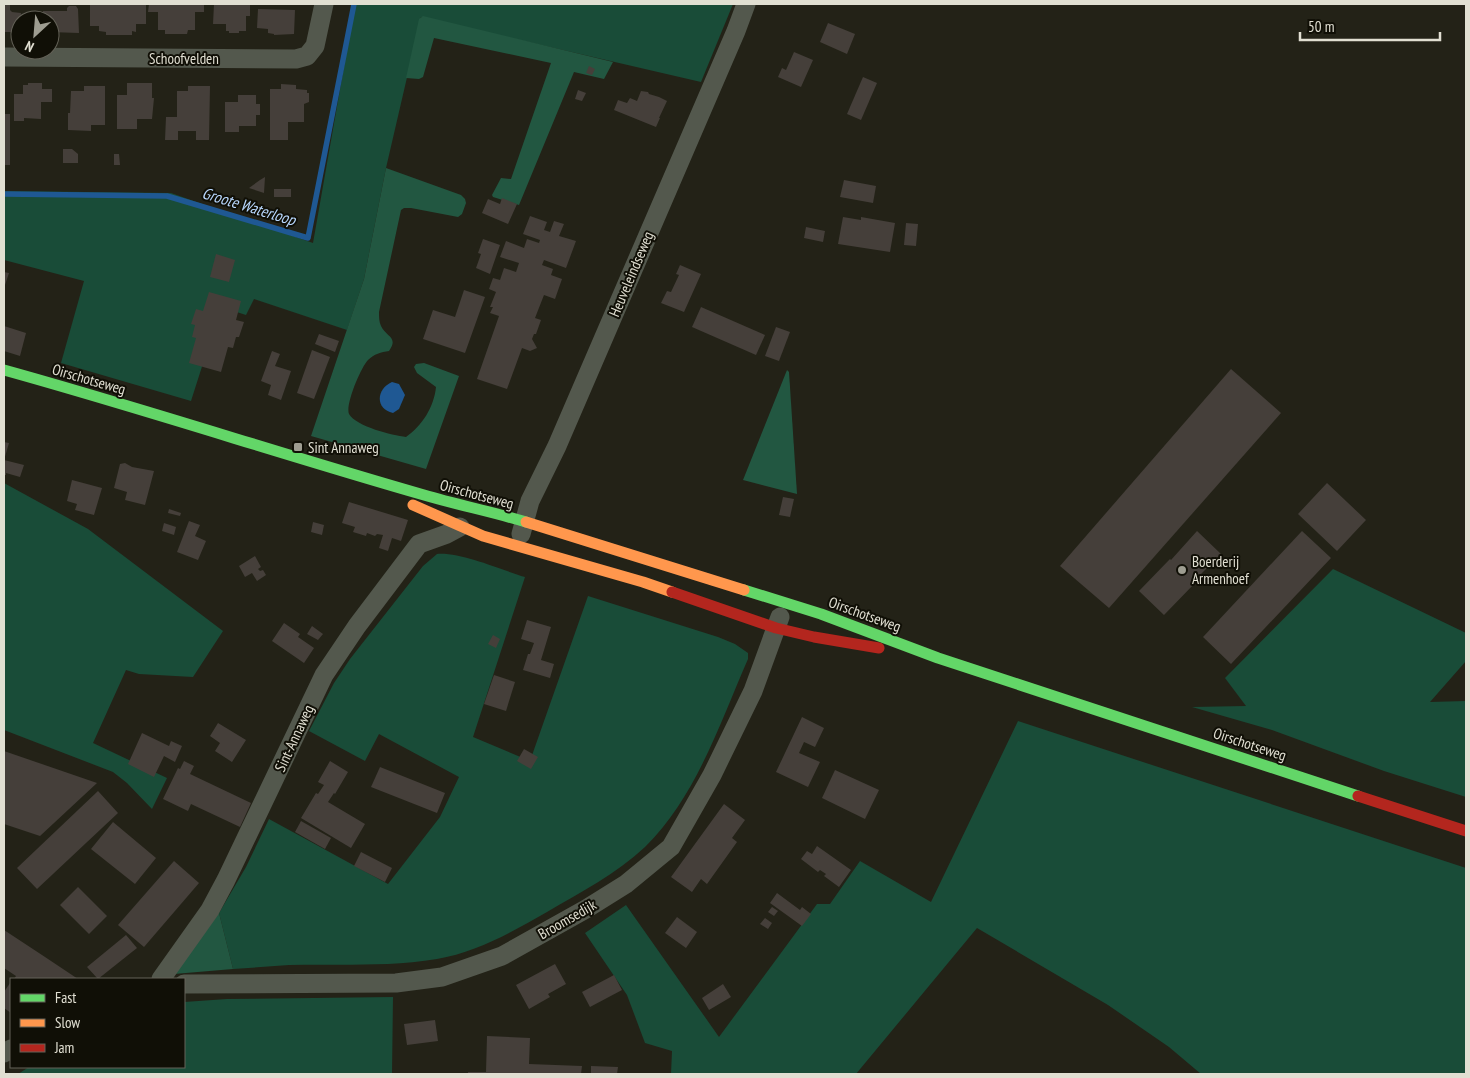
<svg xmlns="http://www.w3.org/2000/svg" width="1470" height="1078" viewBox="0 0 1470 1078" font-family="'PT Sans Narrow',sans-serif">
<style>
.green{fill:#194c38}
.forest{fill:#225741}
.water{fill:#1f5893}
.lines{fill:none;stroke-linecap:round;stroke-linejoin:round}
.stream{stroke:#1f5893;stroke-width:5.5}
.building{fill:#453f3a}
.street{stroke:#53584d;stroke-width:19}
.fast{stroke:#63d668;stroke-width:11}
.slow{stroke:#ff974d;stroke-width:11}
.jam{stroke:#b3261e;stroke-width:11}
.poi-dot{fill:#9e9d91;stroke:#100f06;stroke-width:2}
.labels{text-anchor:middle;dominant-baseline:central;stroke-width:4;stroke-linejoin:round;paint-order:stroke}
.street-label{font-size:15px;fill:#e1dfd2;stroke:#100f06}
.poi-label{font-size:15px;fill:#e1dfd2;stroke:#100f06;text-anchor:start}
.water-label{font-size:16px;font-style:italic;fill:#b8d7fd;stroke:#100f06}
</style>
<rect width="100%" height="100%" fill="#232217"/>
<g class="green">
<polygon points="355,4 733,4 701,82 421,17 386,168 364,279 347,330 254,299 246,315 221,307 191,401 61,363 84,281 4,260 4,191 171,193 313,243"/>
<polygon points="4,483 88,529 223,631 193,677 139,674 126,670 93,743 167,778 152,809 127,783 113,772 4,730"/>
<path d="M437 554C461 552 501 570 525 577L473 737 530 761 588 596 718 637 735 644 748 653V659C720 723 696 797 645 847 616 874 581 892 547 912 512 932 477 952 437 959 388 967 339 964 289 965 270 966 252 968 233 969L219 913 246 867 269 819 388 884 440 817 459 777 379 734 365 761 309 731 334 683 350 659 423 566Z"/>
<polygon points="1333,569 1466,633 1466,661 1430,702 1466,701 1466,797 1384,771 1272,730 1192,707 1246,706 1225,678"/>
<polygon points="1018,721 1466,868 1466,1074 1201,1074 1169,1047 1108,1005 977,928 856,1074 671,1074 672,1051 645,1043 627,995 585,933 626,905 719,1037 817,904 830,904 860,861 931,902"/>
<polygon points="393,997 392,1074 18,1074 29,1067 184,1067 184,1002 227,999"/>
</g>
<g class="forest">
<polygon points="423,16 613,62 604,79 574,72 519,205 493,197 492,195 501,178 511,179 551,63 434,38 423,77 419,79 406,78 419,19"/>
<path d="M386 168 461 195 465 199 466 203 462 214 458 217 411 208H404L401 210 379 312C379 317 379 322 381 326 386 337 399 337 389 351 381 352 374 354 368 360 361 367 345 405 349 414 357 427 392 435 406 437 422 426 434 407 436 387L417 373 414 367 416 364 424 363 459 376 426 469 311 436 364 279Z"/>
<polygon points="787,370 789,372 797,494 743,480"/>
<polygon points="219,913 233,969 174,974"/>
</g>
<path class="water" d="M392 382 399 384 405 395 399 409 393 413C375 409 376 389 392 382Z"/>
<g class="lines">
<polyline class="stream" points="4,194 167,196 308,238 354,4"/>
</g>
<g class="building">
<polygon points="4,4 10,4 10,10 12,12 21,13 20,32 4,32"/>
<polygon points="90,4 146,4 146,24 136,24 136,32 132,31 132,35 106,35 106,32 99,31 99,26 90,26"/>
<polygon points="149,4 204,4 204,12 195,12 195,30 188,30 187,34 165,34 165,30 158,30 158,12 148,12"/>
<polygon points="214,4 250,4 250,16 246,16 246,31 239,31 239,33 229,33 229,31 226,31 226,24 213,24"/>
<polygon points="69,6 76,6 78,9 79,33 50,32 50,20 43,20 43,11 67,11 67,8"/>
<polygon points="258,9 295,10 294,34 274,35 274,34 268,33 268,29 257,28"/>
<polygon points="828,23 855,34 847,54 820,42"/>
<polygon points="794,52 813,60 801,87 778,77 782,68 786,70"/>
<polygon points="589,66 595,69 592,75 586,73"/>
<polygon points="863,77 877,83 861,120 847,114"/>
<polygon points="28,83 42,83 42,89 52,89 52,102 41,102 41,119 24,118 24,121 14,121 14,94 23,94 23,85 28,85"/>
<polygon points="127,83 152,83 152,98 154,98 152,119 137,119 137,129 117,129 117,95 127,95"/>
<polygon points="281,84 296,85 296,89 307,90 307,93 309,93 309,102 304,104 304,122 288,122 288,140 270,140 270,89 281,89"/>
<polygon points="84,86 105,86 105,125 91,125 91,131 68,130 68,113 70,113 71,91 84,91"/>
<polygon points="188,86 210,86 209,140 196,140 196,131 178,131 178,140 165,140 166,117 177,117 177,91 188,91"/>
<polygon points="578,90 586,93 582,101 575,99"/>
<polygon points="641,91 648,92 649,94 659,97 667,101 659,118 660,118 656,127 614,110 618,100 627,103 630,98 637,101"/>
<polygon points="238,95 256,95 256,104 260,104 260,115 256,115 256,126 239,126 239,132 225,132 225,102 238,102"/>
<rect x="4" y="114" width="6" height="51"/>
<polygon points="63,149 72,149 78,154 78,163 63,163"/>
<polygon points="114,154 119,154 120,165 114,165"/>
<polygon points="265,177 264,193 249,188 260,180"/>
<polygon points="844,180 876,186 873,203 840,197"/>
<rect x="274" y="189" width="17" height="8"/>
<polygon points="502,198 517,204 508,224 482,213 488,199 500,204"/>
<polygon points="530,216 547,222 544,230 550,232 554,221 564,224 559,236 576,241 566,268 544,260 542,265 553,269 551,275 562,279 555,299 544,295 535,318 541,320 536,334 534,334 532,339 537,348 530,351 522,348 507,389 477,379 499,316 490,313 493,307 490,307 496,292 489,289 493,278 500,280 504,268 516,272 519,263 500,257 506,241 524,248 527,239 539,243 540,240 523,234"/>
<polygon points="843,217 861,220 861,217 895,223 890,252 838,244"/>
<polygon points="906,223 918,224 916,246 904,245"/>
<polygon points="806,227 825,231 823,242 804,238"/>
<polygon points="483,239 500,245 490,274 476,268 481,254 478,253"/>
<polygon points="216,254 235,260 229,282 210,277"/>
<polygon points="680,265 701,274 684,312 661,303 667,291 671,292 679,275 676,274"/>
<polygon points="4,272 9,273 4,288"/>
<polygon points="464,290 485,297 465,353 423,339 433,310 455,317"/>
<polygon points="209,292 241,301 236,320 244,322 239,337 236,337 233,348 228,347 221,372 189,363 196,338 192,337 195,325 191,324 196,309 203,311"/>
<polygon points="701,307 765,335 756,355 692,327"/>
<polygon points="4,326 26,333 20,356 4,351"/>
<polygon points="776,327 790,332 779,361 765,356"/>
<polygon points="319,334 339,341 335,352 315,344"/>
<polygon points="312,350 330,357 314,399 297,393"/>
<polygon points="272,351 280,354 275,366 291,371 281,400 268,395 271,385 261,381"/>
<polygon points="1231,369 1281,413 1109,608 1060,566"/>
<polygon points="4,442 9,443 4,460"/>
<polygon points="4,460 24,465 20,477 6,473 6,475 4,475"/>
<polygon points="125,463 132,467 154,471 145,505 125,500 127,492 114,488 120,464"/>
<polygon points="72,480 102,488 94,515 75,510 77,504 67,501"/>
<polygon points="1327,483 1366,520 1337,551 1298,514"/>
<polygon points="783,497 794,499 790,517 779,515"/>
<polygon points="349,502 408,520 401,541 392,538 388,551 379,548 383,535 377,534 375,536 367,533 366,536 353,532 355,527 342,523"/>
<polygon points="169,509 181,513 180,516 168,513"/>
<polygon points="189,521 200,525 195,536 206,541 198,560 177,552"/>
<polygon points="313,522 324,525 322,535 311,532"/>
<polygon points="164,523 176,527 174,535 162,531"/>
<polygon points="1197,531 1221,554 1194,581 1196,582 1164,615 1139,591 1170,559 1171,560"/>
<polygon points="1302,531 1331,558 1231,664 1203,637"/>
<polygon points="255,556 261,567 258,569 260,571 263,570 266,575 257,581 252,573 245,577 239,566"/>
<polygon points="527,620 551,627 541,660 554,664 550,678 523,670 528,654 530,654 534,643 521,639"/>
<polygon points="284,623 300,634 298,637 314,648 304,663 272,641"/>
<polygon points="312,626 323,634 318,640 307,634"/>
<polygon points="493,635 500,639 496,648 488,644"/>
<polygon points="494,675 515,682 506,711 484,704"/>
<polygon points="802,717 824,728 815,747 804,742 799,753 820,762 808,787 776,772"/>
<polygon points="218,723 246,740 232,762 215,751 220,743 210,736"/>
<polygon points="142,733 169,746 171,741 182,746 175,762 164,756 154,777 128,764"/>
<polygon points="524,749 538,757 531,769 517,761"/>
<polygon points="4,751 97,783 40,836 4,824"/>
<polygon points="184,761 194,766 190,774 251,803 240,827 191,804 188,811 163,799 178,768 180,769"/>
<polygon points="330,761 348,772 335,794 334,793 328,802 365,824 351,848 301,818 316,793 318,794 324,785 318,782"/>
<polygon points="380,767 445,793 437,813 371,787"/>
<polygon points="835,770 879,790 865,819 822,798"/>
<polygon points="98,791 118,813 37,889 17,868"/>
<polygon points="724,804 745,820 732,838 737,842 707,884 701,879 692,892 671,877"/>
<polygon points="301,821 331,838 325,849 295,832"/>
<polygon points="113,822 156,858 135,884 91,849"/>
<polygon points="817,846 851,870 839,887 824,876 826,874 820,870 818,872 801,859 807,851 812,854"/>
<polygon points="361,852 392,868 385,882 354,866"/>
<polygon points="174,861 199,883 144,947 118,925"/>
<polygon points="78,887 107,916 89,934 60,905"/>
<polygon points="777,893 800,910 802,907 811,914 802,926 770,903"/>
<polygon points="772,907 778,911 774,916 768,912"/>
<polygon points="677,917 697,932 686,948 665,933"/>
<polygon points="765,918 772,923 768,929 760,924"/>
<polygon points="4,930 42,955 78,979 14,979 16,976 4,968"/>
<polygon points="126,935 137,948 98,979 87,967"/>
<polygon points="555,964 566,984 548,994 550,997 529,1009 516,985"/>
<polygon points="614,975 622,990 590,1007 582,992"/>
<polygon points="10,983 11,983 11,1013 4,1008 4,992"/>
<polygon points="723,984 731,997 709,1010 702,998"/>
<polygon points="435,1020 438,1041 407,1045 404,1024"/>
<polygon points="487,1036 530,1038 529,1064 582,1066 581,1074 468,1074 468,1072 486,1072"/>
<polygon points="591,1066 618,1067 617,1074 591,1074"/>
</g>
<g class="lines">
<g class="street">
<polyline points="4,57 296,59 307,56 315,46 324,4"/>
<polyline points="521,534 530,501 557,446 736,31 746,4"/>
<polyline points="161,979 210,910 226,880 324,675 357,626 419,544 447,534 460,527"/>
<polyline points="184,984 396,983 442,977 502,956 586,909 626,884 671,847 712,775 753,691 780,617"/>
<polyline points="4,1053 11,1049"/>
</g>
<g class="fast">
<path d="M4 370C145 409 284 455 424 495 458 505 493 512 526 522"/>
<polyline points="744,590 821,614 938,658 1358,796"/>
</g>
<g class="slow">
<polyline points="413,505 483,536 643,582 672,592"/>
<polyline points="526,522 744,590"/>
</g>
<g class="jam">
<polyline points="672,592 776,628 814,637 879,648"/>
<polyline points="1358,796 1466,831"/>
</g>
</g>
<g class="poi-dot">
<rect x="293" y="442" width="10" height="10" rx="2.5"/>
<circle cx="1182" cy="570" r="5"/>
</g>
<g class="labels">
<g class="street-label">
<text x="184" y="58">Schoofvelden</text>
<text transform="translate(631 274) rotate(-67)">Heuveleindseweg</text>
<text transform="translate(89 379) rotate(16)">Oirschotseweg</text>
<text transform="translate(477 494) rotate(15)">Oirschotseweg</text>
<text transform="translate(865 614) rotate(20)">Oirschotseweg</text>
<text transform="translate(294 738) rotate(-65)">Sint-Annaweg</text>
<text transform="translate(1250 744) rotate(18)">Oirschotseweg</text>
<text transform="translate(567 919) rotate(-30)">Broomsedijk</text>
</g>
<g class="poi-label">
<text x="308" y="447">Sint Annaweg</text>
<text x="1192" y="561">Boerderij<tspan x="1192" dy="17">Armenhoef</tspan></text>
</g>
<g class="water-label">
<text transform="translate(249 206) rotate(17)">Groote Waterloop</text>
</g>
</g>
<rect width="1470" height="1078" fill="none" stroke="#e1dfd2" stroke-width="10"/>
<rect x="10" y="978" width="175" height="90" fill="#100f06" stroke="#646258"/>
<rect x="20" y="994" width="25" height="8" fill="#63d668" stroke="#646258"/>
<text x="55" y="1003" font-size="15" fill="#e1dfd2">Fast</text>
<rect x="20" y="1019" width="25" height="8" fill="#ff974d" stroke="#646258"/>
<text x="55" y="1028" font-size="15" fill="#e1dfd2">Slow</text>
<rect x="20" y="1044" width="25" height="8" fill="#b3261e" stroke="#646258"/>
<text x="55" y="1053" font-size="15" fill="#e1dfd2">Jam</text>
<g transform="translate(35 35) rotate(206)"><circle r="24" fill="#100f06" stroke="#646258"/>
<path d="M0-4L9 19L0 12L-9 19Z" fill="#9e9d91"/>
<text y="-8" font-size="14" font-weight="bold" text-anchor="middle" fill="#e1dfd2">N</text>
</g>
<path d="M1300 32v8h140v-8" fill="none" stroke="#e1dfd2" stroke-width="2.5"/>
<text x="1308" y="32" font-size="15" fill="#e1dfd2" stroke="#100f06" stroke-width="4" paint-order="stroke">50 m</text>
</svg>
